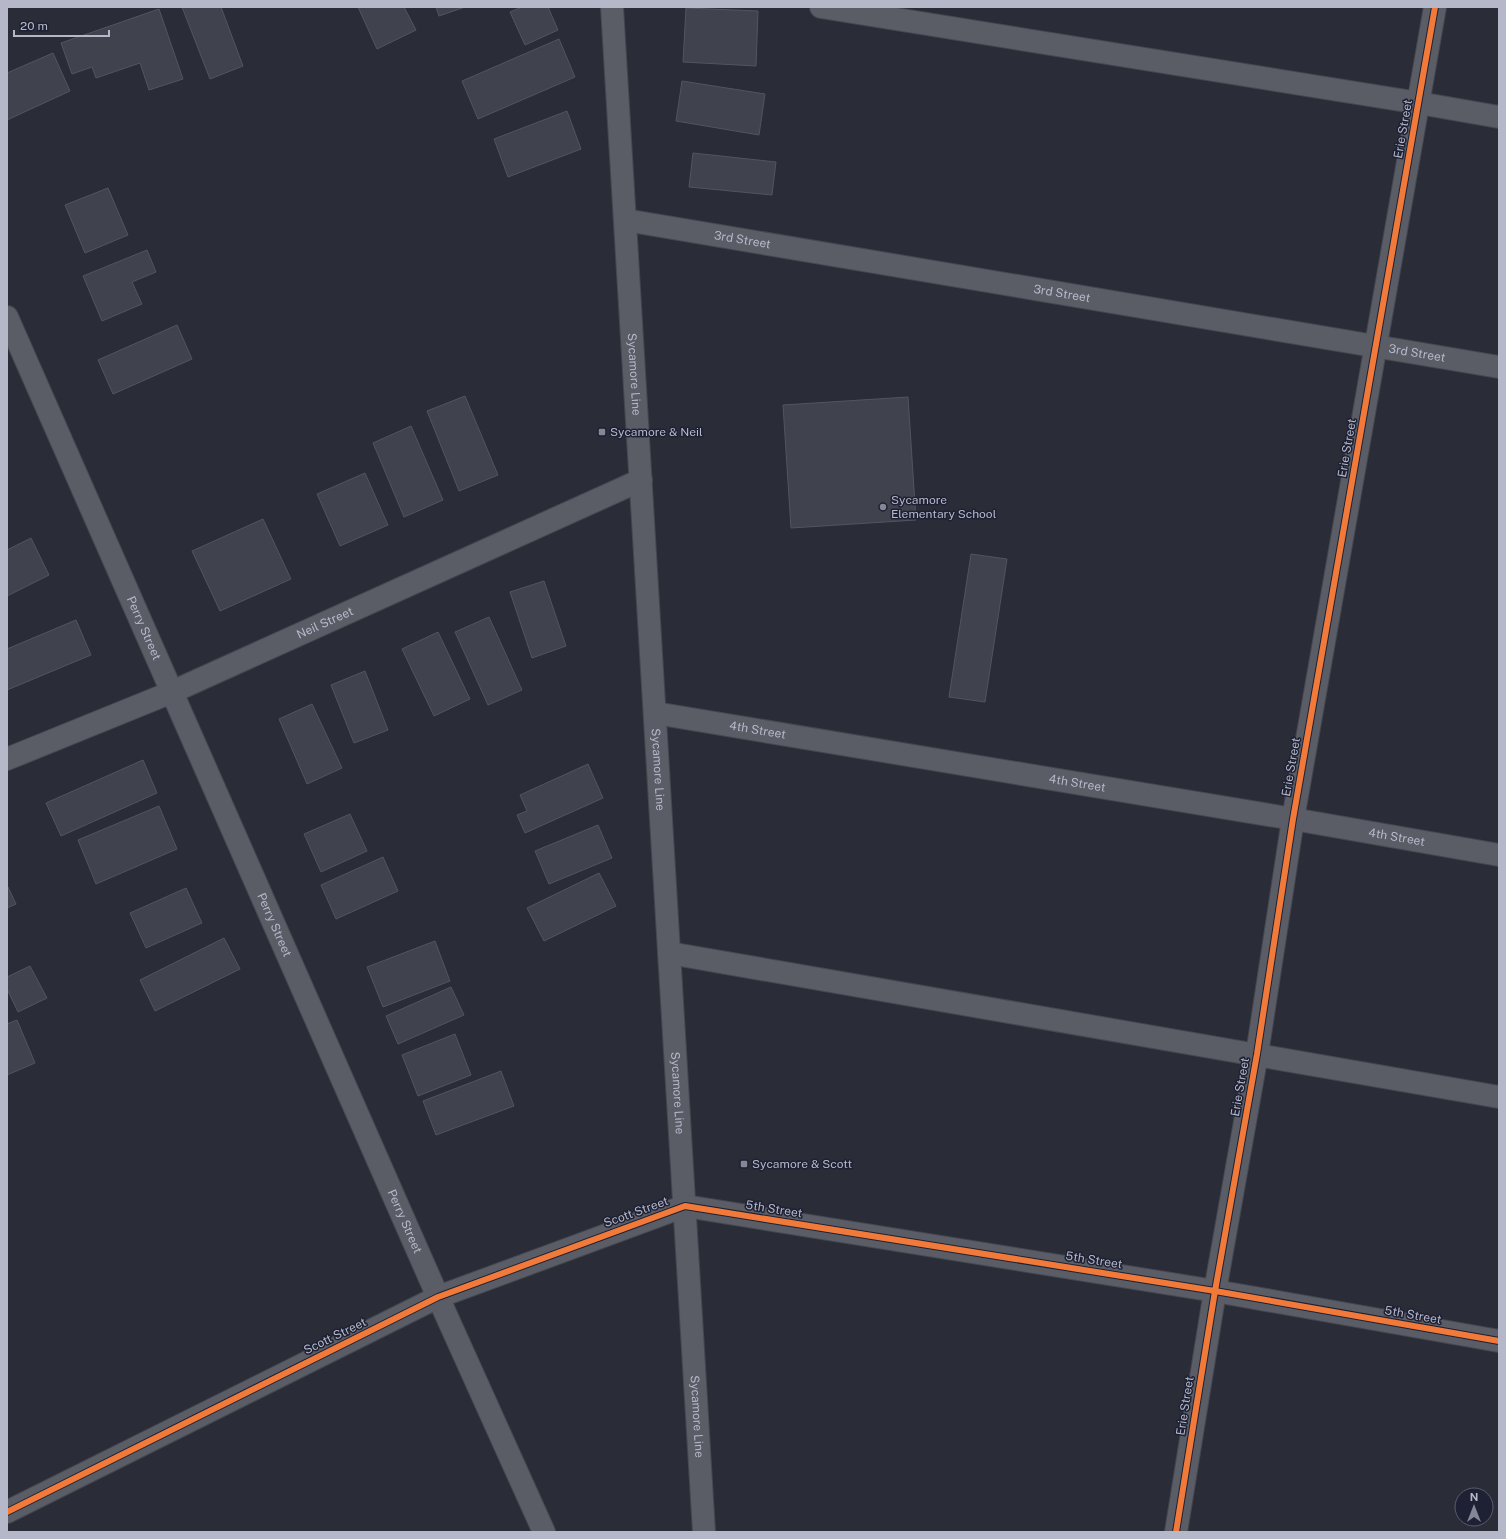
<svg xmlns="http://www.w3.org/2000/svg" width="1506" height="1539" viewBox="0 0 1506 1539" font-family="'Public Sans',sans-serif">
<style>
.building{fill:#40424d;stroke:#52555f}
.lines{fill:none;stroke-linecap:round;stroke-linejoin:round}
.minor-casing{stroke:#45474f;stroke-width:24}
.minor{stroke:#5a5c66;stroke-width:22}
.cycleway-casing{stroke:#1d2133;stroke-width:8}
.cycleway{stroke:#f17a3a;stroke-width:6}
.poi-dot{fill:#848796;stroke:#1d2133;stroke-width:1.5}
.labels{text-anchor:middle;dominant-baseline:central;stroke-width:3;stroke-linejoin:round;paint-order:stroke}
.street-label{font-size:12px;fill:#b5b8c9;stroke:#1d2133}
.poi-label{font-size:12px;fill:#b5b8c9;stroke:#1d2133;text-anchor:start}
</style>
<rect width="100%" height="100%" fill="#2a2c38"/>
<g class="building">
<polygon points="182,7 221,7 243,66 210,79"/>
<polygon points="358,7 404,7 416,30 377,49"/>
<polygon points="436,7 465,7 439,16"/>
<polygon points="522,7 548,7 558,30 525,45 510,12"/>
<polygon points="686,8 758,11 756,66 683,62"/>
<polygon points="159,9 183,79 149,90 140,63 96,78 92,67 72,74 61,43"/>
<polygon points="559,39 575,77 478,119 462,81"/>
<polygon points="53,53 70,91 7,120 7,73"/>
<polygon points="682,81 765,94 759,135 676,121"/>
<polygon points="567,111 581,149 508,177 494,139"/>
<polygon points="693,153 776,162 772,195 689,187"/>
<polygon points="108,188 128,235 85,253 65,205"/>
<polygon points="147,250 156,272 132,282 142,304 102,321 83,276"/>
<polygon points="177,325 192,359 113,394 98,360"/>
<polygon points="465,396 498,475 459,491 427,411"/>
<polygon points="908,397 916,520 791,528 783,405"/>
<polygon points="411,426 443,500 404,517 373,443"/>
<polygon points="365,473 388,525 340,546 317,494"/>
<polygon points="263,519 291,579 220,611 192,551"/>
<polygon points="31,538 49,575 7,596 7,550"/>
<polygon points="971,554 1007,559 985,702 949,697"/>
<polygon points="544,581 566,646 532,658 510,592"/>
<polygon points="489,617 522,690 488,705 455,632"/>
<polygon points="76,620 91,655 7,690 7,649"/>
<polygon points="438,632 470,699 434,716 402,649"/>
<polygon points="365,671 388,730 354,743 331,685"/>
<polygon points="312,704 342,768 307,784 279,719"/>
<polygon points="143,760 157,793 61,836 46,803"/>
<polygon points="588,764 603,798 525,833 517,815 527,811 520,795"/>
<polygon points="159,806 177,849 96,884 78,840"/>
<polygon points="350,814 367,851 321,872 304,834"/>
<polygon points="598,825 612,858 549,884 535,851"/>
<polygon points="383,857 398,891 336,919 321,885"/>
<polygon points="599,873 616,906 544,941 527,908"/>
<polygon points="7,885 16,904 7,908"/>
<polygon points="186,888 202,923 146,948 130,913"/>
<polygon points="224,938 240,969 155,1011 140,980"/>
<polygon points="435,941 450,981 383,1007 367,967"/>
<polygon points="30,966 47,998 18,1012 7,989 7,977"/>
<polygon points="451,987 464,1015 398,1044 386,1016"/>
<polygon points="17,1020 35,1063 7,1075 7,1024"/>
<polygon points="455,1034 471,1075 418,1096 402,1055"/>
<polygon points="501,1071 514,1106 436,1135 423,1101"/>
</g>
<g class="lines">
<g class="minor-casing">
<g id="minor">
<path id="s1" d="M612 7 704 1532"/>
<polyline points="821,7 1419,103 1499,117"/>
<path id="s2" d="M625 220 1499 367"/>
<path id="s3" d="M7 317 438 1297 544 1532"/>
<path id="s4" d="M655 713 1293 819 1499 855"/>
<path id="s5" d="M7 759 172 692 641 480"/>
<polyline points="669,953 1499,1097"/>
<polyline points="7,1512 438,1297 685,1206 1215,1291 1499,1341"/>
<polyline points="1176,1532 1215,1291 1257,1054 1293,819 1435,7"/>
</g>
</g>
<use href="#minor" class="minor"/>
<g class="cycleway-casing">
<g id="cycleway">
<polyline points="7,1512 438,1297 685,1206 1215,1291 1499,1341"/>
<polyline points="1176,1532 1215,1291 1257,1054 1293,819 1435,7"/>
</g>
</g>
<use href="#cycleway" class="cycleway"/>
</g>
<g class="poi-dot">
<rect x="598" y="428" width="8" height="8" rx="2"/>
<circle cx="883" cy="507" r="4"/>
<rect x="740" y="1160" width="8" height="8" rx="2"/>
</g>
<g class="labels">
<g class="street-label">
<text transform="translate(1403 129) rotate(-80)">Erie Street</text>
<text stroke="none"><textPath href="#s2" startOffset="119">3rd Street</textPath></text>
<text stroke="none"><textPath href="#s2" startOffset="443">3rd Street</textPath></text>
<text stroke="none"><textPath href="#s2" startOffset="803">3rd Street</textPath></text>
<text stroke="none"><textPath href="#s1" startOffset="368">Sycamore Line</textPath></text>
<text transform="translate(1347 448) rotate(-80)">Erie Street</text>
<text stroke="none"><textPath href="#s5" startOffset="346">Neil Street</textPath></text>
<text stroke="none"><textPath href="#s3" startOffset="340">Perry Street</textPath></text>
<text stroke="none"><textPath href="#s4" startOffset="104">4th Street</textPath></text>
<text transform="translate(1291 767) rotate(-80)">Erie Street</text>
<text stroke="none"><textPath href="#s1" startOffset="764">Sycamore Line</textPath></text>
<text stroke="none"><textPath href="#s4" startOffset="428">4th Street</textPath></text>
<text stroke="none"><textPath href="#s4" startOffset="752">4th Street</textPath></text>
<text stroke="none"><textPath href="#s3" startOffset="664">Perry Street</textPath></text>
<text transform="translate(1240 1087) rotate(-80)">Erie Street</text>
<text stroke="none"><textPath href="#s1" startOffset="1088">Sycamore Line</textPath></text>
<text transform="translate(774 1209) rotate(9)">5th Street</text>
<text transform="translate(636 1212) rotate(-20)">Scott Street</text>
<text stroke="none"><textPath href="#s3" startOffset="988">Perry Street</textPath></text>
<text transform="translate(1094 1260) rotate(9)">5th Street</text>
<text transform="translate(1413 1315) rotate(10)">5th Street</text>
<text transform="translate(335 1336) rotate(-26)">Scott Street</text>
<text transform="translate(1185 1406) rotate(-81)">Erie Street</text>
<text stroke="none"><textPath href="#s1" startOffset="1412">Sycamore Line</textPath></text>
</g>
<g class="poi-label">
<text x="610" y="432">Sycamore &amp; Neil</text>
<text x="891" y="500">Sycamore<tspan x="891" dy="14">Elementary School</tspan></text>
<text x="752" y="1164">Sycamore &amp; Scott</text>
</g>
</g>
<rect width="1506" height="1539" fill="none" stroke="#b5b8c9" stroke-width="16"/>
<g transform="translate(1474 1507)"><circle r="19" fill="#1d2133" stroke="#5a5d6f"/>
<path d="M0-3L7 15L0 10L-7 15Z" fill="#848796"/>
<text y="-6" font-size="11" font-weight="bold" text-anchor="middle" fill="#b5b8c9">N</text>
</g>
<path d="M14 30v6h95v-6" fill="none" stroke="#b5b8c9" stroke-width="2"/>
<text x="20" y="30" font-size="12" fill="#b5b8c9" stroke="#1d2133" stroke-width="3" paint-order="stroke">20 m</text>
</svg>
